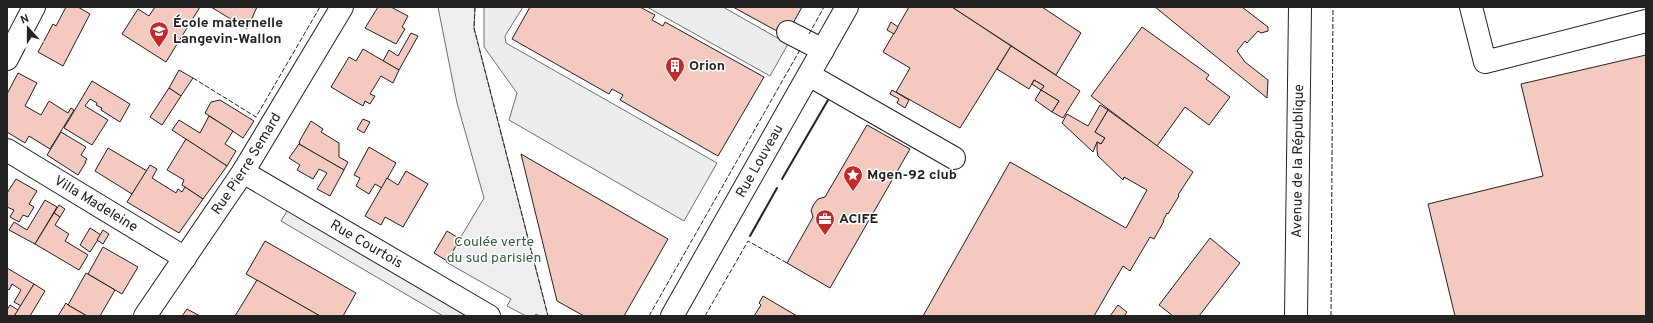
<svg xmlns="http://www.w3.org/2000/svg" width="1653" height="323" viewBox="0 0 1653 323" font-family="Overpass,sans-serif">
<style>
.green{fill:#eee;stroke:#6f6f6f}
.parking{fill:#ededed;stroke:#6f6f6f}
.building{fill:#f3c9c0;stroke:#222}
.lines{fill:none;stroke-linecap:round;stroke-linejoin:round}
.minor-casing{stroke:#222;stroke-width:24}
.major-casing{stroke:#222;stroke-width:24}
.minor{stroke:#fff;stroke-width:22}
.major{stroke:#fff;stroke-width:22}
.fence{stroke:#222;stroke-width:1;stroke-dasharray:5 2;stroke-linecap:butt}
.wall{stroke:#222;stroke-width:2}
.labels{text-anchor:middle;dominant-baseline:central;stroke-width:3;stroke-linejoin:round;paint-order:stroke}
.poi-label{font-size:14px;font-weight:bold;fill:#222;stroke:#fff;text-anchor:start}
.street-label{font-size:14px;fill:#222;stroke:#fff}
.park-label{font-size:14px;fill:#2f5e38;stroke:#fff}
</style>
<rect width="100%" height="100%" fill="#fff"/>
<polygon class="green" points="438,7 475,7 474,28 548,316 540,316 536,314 534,316 526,316 507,306 511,299 446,262 484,198 457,103"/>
<g class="parking">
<polygon points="484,7 523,7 505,36 506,43 717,163 684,221 509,120 517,93 484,47"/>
<polygon points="647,7 723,7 788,44 770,76"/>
<polygon points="293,201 489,316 443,316 281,221"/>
</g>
<g class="building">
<polygon points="66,7 78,7 90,14 63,66 38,52 53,24 56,26"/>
<polygon points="155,7 200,7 166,62 122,34 138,9 149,16"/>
<polygon points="211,7 257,7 247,29"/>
<polygon points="378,7 391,7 408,16 402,27 405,29 396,44 365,28"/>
<polygon points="530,7 640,7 655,15 652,20 661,25 663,26 665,22 764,77 718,156 620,100 623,95 612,89 609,94 512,39"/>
<polygon points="733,7 802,7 786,36"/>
<polygon points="909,7 952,7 1011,46 960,128 896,92 910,68 883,52"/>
<polygon points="952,7 1042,7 1081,33 1056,75"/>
<polygon points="1155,7 1242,7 1268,27 1268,31 1261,33 1258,31 1247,43 1245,41 1237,51 1245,62 1268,80 1267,98"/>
<polygon points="891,22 898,27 894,34 887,30"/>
<polygon points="1142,27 1209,75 1206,79 1230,97 1209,125 1185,107 1157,146 1091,96"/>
<polygon points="411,33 418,36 399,70 383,61 389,50 398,56"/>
<polygon points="1011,46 1080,91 1063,118 1052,112 1059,101 1041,90 1044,86 1034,80 1029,89 997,69"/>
<polygon points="363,49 399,70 393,83 381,76 370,94 375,96 370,104 365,101 363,106 331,87 349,57 356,61"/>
<polygon points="1646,55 1646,316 1455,316 1428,204 1543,176 1521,84"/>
<polygon points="179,70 193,78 181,96 169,88"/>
<polygon points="18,73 37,83 25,106 41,115 49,101 68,113 71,108 74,110 50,149 29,136 25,143 7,132 7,94"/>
<polygon points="1034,80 1044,86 1041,90 1032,84"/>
<polygon points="92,81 130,104 120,122 101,110 102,108 96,105 97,103 90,99 85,106 108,120 92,145 64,128"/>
<polygon points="169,88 181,96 162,125 150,117"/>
<polygon points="892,90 909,100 905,108 897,103 899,99 890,94"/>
<polygon points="1041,90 1059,101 1052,112 1035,100"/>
<polygon points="220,100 254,121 243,138 205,113 211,102"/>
<polygon points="1100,105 1108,110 1095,132 1105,138 1101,144 1097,142 1093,152 1062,123 1067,114 1088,126"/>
<polygon points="1108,110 1193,172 1178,195 1179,196 1168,214 1167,213 1163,221 1164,221 1154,239 1150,237 1130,271 1123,266 1094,316 923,316 1010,162 1126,228 1147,190 1124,177 1123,180 1098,156 1097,150 1097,142 1101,144 1105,138 1095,132"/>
<polygon points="209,116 233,131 225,144 236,151 227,166 172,130 179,120 200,133"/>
<polygon points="363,119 370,122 364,133 357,129"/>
<polygon points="311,121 323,129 321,132 339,143 339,157 348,162 344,170 299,144 300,143 299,142"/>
<polygon points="867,125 910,149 830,288 787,263 813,217 811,210 814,204 818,199 825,197"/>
<polygon points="61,132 86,147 81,155 87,159 85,162 86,162 78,175 47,155"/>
<polygon points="186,139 227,166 203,199 182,185 184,180 167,170"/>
<polygon points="299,144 344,170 330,196 317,189 327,173 319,169 313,179 297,170 300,165 289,158"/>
<polygon points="369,147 396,163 382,188 375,184 369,194 356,186 360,178 354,175"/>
<polygon points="108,148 147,171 132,194 95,171"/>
<polygon points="521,154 668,239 624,316 584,316 557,301"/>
<polygon points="150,165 157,169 152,178 176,193 178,189 182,192 185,187 203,199 179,233 127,202"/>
<polygon points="406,171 428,184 403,227 385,217 381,225 365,216 387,178 398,185"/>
<polygon points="16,179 37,191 29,204 34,207 28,217 23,215 19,222 10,217 14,210 7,207 7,193"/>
<polygon points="45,200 57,207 35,244 9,230 14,222 27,230"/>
<polygon points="59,205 65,209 60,217 54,213"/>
<polygon points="54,213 60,217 55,225 69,234 65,241 88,255 79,270 35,244"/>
<polygon points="90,228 101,235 90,252 80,245"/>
<polygon points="103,230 109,234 103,244 97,240"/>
<polygon points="447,231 460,239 447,261 434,253"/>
<polygon points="1210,238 1240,263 1199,316 1173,316 1159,305"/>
<polygon points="265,241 356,293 343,316 320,316 246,274"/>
<polygon points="103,247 138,267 122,294 88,274"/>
<polygon points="7,268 34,284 21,306 14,302 21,290 12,284 9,290 7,288"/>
<polygon points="86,273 115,290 100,316 87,316 68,305"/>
<polygon points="257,280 320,316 235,316"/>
<polygon points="34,284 45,291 30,316 14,316"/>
<polygon points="763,296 797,316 754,316 761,305 759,303"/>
<polygon points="66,303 68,305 87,316 58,316"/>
<polygon points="10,305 18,310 14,316 7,316 7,310"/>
<polygon points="1118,305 1127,312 1124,316 1110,316"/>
<polygon points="187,309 200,316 182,316"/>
</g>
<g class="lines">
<g class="minor-casing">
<g id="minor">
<polyline points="1471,7 1485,62 1646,21"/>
<polyline points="788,32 823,50"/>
<polyline points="7,59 34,7"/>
<polyline points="809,75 954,158"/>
<path id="s1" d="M7 150 185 258"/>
<path id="s2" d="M243 172 489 316"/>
<path id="s3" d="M145 316 243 172 342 7"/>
<path id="s4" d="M672 316 847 7"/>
</g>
</g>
<g class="major-casing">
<g id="major">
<path id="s5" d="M1296 316 1300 7"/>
</g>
</g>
<use href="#minor" class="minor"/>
<use href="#major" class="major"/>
<g class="fence">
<polyline points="475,7 474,28 548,316"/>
<polyline points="809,34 824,7"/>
<polyline points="193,78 256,117 320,7"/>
<polyline points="649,316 801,48"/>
<polyline points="705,316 748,241 787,263"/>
<polyline points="1331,316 1333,7"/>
</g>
<g class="wall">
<polyline points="782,179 828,100"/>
<polyline points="750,236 777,188"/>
</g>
</g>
<defs>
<g id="school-pin" transform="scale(1)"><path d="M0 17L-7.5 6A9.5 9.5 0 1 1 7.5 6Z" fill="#c62828" stroke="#fff"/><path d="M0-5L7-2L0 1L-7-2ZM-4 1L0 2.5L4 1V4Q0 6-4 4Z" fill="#fff"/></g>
<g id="building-pin" transform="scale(1)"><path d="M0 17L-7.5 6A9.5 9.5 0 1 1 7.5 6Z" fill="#c62828" stroke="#fff"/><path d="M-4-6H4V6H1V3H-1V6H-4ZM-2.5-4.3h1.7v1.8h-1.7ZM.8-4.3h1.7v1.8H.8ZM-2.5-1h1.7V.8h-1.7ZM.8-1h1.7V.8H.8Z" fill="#fff"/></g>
<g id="sight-pin" transform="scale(1)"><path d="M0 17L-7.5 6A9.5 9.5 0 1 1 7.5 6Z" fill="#c62828" stroke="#fff"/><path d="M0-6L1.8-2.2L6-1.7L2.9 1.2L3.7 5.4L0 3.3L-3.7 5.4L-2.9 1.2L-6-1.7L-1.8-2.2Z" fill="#fff"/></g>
<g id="office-pin" transform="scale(1)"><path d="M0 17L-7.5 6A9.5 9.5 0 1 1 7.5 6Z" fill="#c62828" stroke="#fff"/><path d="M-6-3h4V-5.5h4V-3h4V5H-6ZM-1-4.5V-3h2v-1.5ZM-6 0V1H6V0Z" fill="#fff"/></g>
</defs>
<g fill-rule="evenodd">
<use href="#school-pin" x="159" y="31"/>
<use href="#building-pin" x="675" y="66"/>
<use href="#sight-pin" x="853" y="175"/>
<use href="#office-pin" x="825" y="219"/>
</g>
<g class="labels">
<g class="poi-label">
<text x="173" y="23">École maternelle<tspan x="173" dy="16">Langevin-Wallon</tspan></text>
<text x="689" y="66">Orion</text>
<text x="867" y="175">Mgen-92 club</text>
<text x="839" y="219">ACIFE</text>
</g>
<g class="street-label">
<text stroke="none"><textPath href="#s4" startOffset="178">Rue Louveau</textPath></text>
<text stroke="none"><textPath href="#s5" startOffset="155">Avenue de la République</textPath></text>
<text stroke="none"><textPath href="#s3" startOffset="183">Rue Pierre Semard</textPath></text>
<text stroke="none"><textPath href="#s1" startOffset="104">Villa Madeleine</textPath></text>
<text stroke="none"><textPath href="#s2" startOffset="143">Rue Courtois</textPath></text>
</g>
<g class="park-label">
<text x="494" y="242">Coulée verte<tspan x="494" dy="16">du sud parisien</tspan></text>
</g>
</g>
<rect width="1653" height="323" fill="none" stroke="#222222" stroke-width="16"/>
<g transform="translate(28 28) rotate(339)" stroke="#ffffff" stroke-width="3" paint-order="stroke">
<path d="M0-3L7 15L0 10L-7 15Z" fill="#222222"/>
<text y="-6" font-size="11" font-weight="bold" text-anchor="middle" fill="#222222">N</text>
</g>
</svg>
